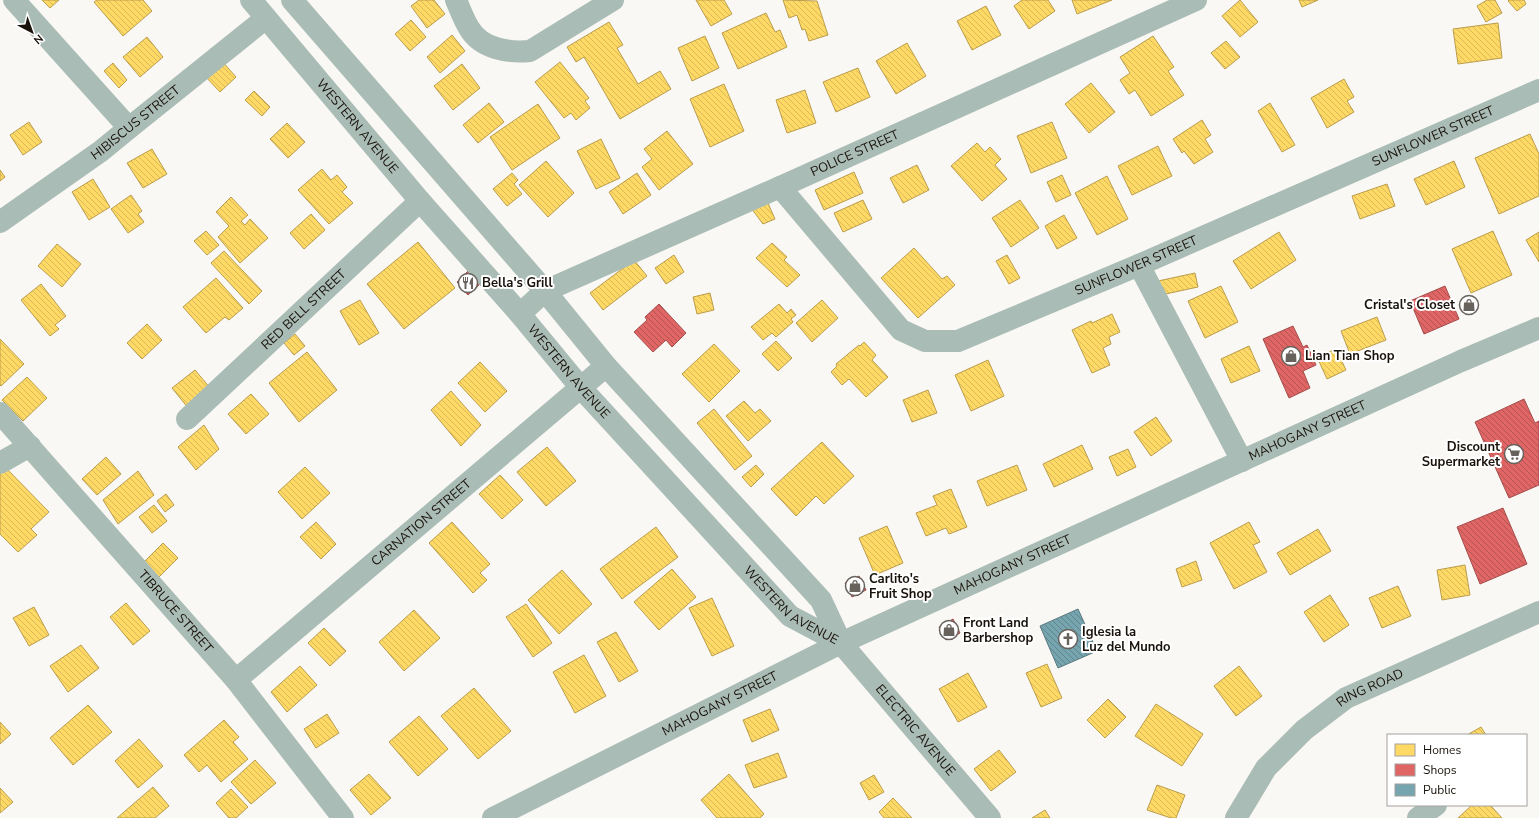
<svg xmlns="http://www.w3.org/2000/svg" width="1539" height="818" viewBox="0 0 1539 818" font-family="'Nunito Sans',sans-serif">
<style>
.homes{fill:url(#homes-back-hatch);stroke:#ba9d4b}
.shops{fill:url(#shops-back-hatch);stroke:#a44d4b}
.public{fill:url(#public-back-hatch);stroke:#5a797e}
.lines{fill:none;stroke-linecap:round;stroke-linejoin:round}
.minor{stroke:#aabcb6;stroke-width:22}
.labels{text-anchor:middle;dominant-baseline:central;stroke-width:4;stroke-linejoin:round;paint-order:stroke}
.street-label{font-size:13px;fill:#19120b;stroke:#fff}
.poi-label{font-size:13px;font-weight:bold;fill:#19120b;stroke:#fff;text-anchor:start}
</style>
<defs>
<pattern id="homes-back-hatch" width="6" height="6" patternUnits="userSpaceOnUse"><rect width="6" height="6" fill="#ffd966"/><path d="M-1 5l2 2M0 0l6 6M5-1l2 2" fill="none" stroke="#dab957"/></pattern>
<pattern id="shops-back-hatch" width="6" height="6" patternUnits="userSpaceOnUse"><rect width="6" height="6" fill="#e06666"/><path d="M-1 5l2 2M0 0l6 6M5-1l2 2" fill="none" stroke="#b55352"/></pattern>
<pattern id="public-back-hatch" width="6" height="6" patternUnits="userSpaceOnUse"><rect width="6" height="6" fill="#76a5af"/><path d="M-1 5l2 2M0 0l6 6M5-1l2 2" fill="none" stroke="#60858d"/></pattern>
</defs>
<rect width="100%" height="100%" fill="#faf8f5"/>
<g class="homes">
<polygon points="42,0 59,0 50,8"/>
<polygon points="97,0 143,0 152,11 123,36 94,2"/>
<polygon points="419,0 434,0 445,14 427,28 411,6"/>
<polygon points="696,0 724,0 732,14 711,26"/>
<polygon points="783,0 817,1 828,35 809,41 805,29 802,30 797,15 789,18"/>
<polygon points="1022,0 1048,0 1055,11 1029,29 1014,6"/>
<polygon points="1072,0 1112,0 1077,14"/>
<polygon points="1240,0 1258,22 1240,37 1222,16"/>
<polygon points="1299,0 1318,0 1302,7"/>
<polygon points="1487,0 1495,0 1502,13 1486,22 1477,6"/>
<polygon points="1509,0 1524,0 1526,4 1517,11 1508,1"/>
<polygon points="986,6 1001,35 972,50 957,21"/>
<polygon points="766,13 775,32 780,30 787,47 738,69 722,33"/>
<polygon points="411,20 426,37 410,51 395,34"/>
<polygon points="609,22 623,45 617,48 638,84 660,71 671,89 620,119 584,57 576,62 567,47"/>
<polygon points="1498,23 1502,58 1458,64 1453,29"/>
<polygon points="452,35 465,51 440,73 427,57"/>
<polygon points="705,36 719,68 692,81 678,48"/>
<polygon points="1153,36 1174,67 1168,71 1184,95 1151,116 1135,90 1129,94 1120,80 1130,73 1120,57"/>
<polygon points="147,37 163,57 140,77 123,57"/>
<polygon points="1226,41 1240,57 1225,69 1211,53"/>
<polygon points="907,43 926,76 896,94 876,61"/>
<polygon points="221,60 236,77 220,92 204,75"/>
<polygon points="560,62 589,98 585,101 590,108 576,120 571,113 564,118 535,82"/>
<polygon points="113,63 127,80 119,88 104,71"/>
<polygon points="462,64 480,88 453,110 434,86"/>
<polygon points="858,68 870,97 836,112 823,82"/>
<polygon points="1344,79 1354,97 1347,101 1354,112 1327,128 1311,98"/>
<polygon points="1091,83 1115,112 1089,133 1065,104"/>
<polygon points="724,84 744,131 710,147 690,99"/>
<polygon points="805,90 816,123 787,133 776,100"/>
<polygon points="254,91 270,107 262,116 245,100"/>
<polygon points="489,103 504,122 478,143 463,125"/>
<polygon points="1270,103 1295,145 1282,152 1258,111"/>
<polygon points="538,104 560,138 512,170 490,137"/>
<polygon points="1202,120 1211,135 1205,139 1213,152 1194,164 1184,151 1182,153 1173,139"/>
<polygon points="29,122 42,142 23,155 10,135"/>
<polygon points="1052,122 1067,158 1031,173 1017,136"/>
<polygon points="287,123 305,142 288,158 270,139"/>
<polygon points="667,131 693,164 659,190 642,167 652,159 644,149"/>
<polygon points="1530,134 1539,154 1539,196 1499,214 1475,158"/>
<polygon points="601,139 620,178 596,189 577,151"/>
<polygon points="977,143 985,152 990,147 1001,159 995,165 1007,179 982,201 951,166"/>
<polygon points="1158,146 1172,176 1132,195 1118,166"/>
<polygon points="152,149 167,174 143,188 127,163"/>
<polygon points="546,161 574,193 548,217 519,185"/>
<polygon points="1454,161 1465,187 1426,205 1414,179"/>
<polygon points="917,165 929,190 903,203 890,178"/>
<polygon points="322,169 331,180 337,175 347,187 342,192 353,203 329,224 298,190"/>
<polygon points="0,170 5,177 0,181"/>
<polygon points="854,172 863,193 824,210 815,190"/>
<polygon points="512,173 518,180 514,184 522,194 507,206 493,189"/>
<polygon points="637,173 651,195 623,214 609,192"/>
<polygon points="1062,175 1071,195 1056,202 1047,182"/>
<polygon points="1107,176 1128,219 1097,235 1075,193"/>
<polygon points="93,179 110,207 89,220 72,192"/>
<polygon points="1387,184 1395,206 1360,219 1352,196"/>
<polygon points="131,195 142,211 138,214 144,222 128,233 111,209"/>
<polygon points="231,197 248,215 241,221 245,225 250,219 268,238 240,263 218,237 229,226 216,212"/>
<polygon points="863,200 872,219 843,232 834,213"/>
<polygon points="1020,200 1039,228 1011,247 992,218"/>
<polygon points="767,201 775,219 763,224 751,208"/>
<polygon points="311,214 325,230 304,249 290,233"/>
<polygon points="1064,215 1077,238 1057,249 1045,226"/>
<polygon points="206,231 219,245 207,255 194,241"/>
<polygon points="1493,231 1512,275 1471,293 1452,249"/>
<polygon points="1279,232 1296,260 1251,289 1233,261"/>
<polygon points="1539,232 1539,262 1526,240"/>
<polygon points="418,242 455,288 404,329 367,284"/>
<polygon points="772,243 787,257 784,260 800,275 787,287 756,258"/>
<polygon points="57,244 81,264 62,287 38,266"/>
<polygon points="914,248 942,279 947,276 955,285 918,318 881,278"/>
<polygon points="224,251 262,291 249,304 211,263"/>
<polygon points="674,255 684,272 666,284 655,268"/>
<polygon points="1007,255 1020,278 1009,284 996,261"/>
<polygon points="634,260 647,276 603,310 590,293"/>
<polygon points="1195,273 1198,287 1161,295 1158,281"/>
<polygon points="216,278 243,308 229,320 225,317 206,333 183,307"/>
<polygon points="41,284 66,316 55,325 59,329 50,336 21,300"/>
<polygon points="1221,286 1238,322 1205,338 1188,301"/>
<polygon points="710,293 714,310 697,314 693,297"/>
<polygon points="360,300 379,333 359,345 340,311"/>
<polygon points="822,300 838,318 812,342 796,323"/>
<polygon points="779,304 787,313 791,309 796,315 791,319 793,322 776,337 772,333 763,340 751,327"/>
<polygon points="1112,314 1120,332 1109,337 1111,344 1103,348 1110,365 1092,373 1072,330 1091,321 1092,323"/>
<polygon points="1377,317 1386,340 1350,354 1341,331"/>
<polygon points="147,324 162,340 142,359 127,343"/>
<polygon points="295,334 305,346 294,355 284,343"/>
<polygon points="0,339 24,364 1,386 0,385"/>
<polygon points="776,341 792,358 778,371 762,354"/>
<polygon points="864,342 876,355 872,360 888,377 866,397 849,379 842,385 831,372 837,366 836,364 859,345 860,346"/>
<polygon points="714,344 740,371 709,402 682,374"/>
<polygon points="1249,346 1260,371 1231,383 1221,359"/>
<polygon points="1336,349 1346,370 1327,379 1317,357"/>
<polygon points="307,352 337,390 299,422 269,383"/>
<polygon points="988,360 1004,396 971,411 955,375"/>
<polygon points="480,362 507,391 485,412 458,383"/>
<polygon points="195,370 216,395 193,414 172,388"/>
<polygon points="27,377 47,398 23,421 2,400"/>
<polygon points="928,390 937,413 912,422 903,400"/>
<polygon points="451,391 481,425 461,446 431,410"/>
<polygon points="251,394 269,414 246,434 228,414"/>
<polygon points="744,401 755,413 760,409 771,421 748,441 726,416"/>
<polygon points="714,409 752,456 735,470 697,423"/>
<polygon points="1156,417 1172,441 1151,456 1134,432"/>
<polygon points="204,425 219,449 196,470 178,447"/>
<polygon points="822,442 854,476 824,504 816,496 796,516 771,489"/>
<polygon points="1082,445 1093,469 1054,487 1043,464"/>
<polygon points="547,447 576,481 546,506 517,472"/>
<polygon points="1128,449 1136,467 1117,476 1109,457"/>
<polygon points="106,457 121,474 97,495 82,479"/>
<polygon points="756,465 764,474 751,487 742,477"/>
<polygon points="1017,465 1027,490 987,506 977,481"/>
<polygon points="5,467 49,512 31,529 37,535 18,552 0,534 0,473"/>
<polygon points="305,467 330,493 302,519 278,492"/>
<polygon points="138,471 154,495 118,524 103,500"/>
<polygon points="500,475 523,500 502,519 479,494"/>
<polygon points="951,489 967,527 949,534 946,528 926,536 916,513 937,505 933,496"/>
<polygon points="166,494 174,505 165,512 157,501"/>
<polygon points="154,505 167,521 152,533 139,517"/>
<polygon points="316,522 336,544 321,559 300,537"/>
<polygon points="452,522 490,564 480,573 487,580 473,593 429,543"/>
<polygon points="1249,522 1260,542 1253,545 1267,572 1234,589 1210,543"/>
<polygon points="887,526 903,563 875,575 859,538"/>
<polygon points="656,527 678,557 622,599 600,569"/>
<polygon points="1318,529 1331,551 1290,575 1277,553"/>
<polygon points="163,543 178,558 159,577 144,562"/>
<polygon points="1196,561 1202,580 1182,587 1176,569"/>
<polygon points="1465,565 1470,595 1442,600 1437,570"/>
<polygon points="672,569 696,597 659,630 634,602"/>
<polygon points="562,570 592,604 559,634 528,600"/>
<polygon points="1398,586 1411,616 1382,628 1369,598"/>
<polygon points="1330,595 1349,625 1324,642 1304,612"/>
<polygon points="712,598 734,646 712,656 689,608"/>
<polygon points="126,603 150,631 133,645 110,617"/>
<polygon points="526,604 552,643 533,657 506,617"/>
<polygon points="34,607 49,635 29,646 13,618"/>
<polygon points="414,610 440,638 404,671 379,642"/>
<polygon points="324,628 346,651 330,666 308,643"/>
<polygon points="616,632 638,671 619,682 597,642"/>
<polygon points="81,645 99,668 68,692 50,666"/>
<polygon points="584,655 606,696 575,713 553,672"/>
<polygon points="1047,664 1062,698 1041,707 1026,673"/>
<polygon points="300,666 317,685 287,712 271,692"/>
<polygon points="1239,666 1262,696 1236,716 1214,686"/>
<polygon points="968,673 987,707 958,722 939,689"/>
<polygon points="474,688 511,731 478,759 441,716"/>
<polygon points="1108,699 1126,717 1105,738 1087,720"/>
<polygon points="1156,704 1203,734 1182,766 1135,736"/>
<polygon points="88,705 112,732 73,765 50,738"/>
<polygon points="770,709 779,730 752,742 743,720"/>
<polygon points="327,714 339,733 316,748 304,729"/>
<polygon points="419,716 448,749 418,776 389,742"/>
<polygon points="224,720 239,737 233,742 248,759 221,782 207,765 199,772 184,755"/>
<polygon points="0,722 11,734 0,744"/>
<polygon points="1481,727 1486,735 1467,735"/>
<polygon points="139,739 163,766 138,788 115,761"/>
<polygon points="999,750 1016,772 991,791 974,769"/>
<polygon points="778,753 787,777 754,788 745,765"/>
<polygon points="255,760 276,783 251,804 231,782"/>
<polygon points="369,774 391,798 371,815 350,790"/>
<polygon points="729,774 764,814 760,818 717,818 701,800"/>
<polygon points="874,775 884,792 869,800 860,783"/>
<polygon points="1157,785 1185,795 1176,818 1171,818 1147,810"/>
<polygon points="153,787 169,806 155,818 117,818"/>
<polygon points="0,788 13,802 0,813"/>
<polygon points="231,789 248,807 236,818 229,818 216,803"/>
<polygon points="893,798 912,818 884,818 879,812"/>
<polygon points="1472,805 1490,805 1502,818 1458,818"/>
<polygon points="1045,810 1050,818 1032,818"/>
</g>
<g class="shops">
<polygon points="468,271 480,284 468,295 457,282"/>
<polygon points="1445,286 1459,319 1424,334 1410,301"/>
<polygon points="659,304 686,333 672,347 666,340 653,352 634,332 647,320 645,317"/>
<polygon points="1293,326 1303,347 1307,345 1316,365 1303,371 1310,388 1289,398 1263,339"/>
<polygon points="1524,399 1535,423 1539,421 1539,485 1509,498 1475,422"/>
<polygon points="1503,508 1527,564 1480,584 1457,527"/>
<polygon points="859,576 866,590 852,597 845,583"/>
<polygon points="953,619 960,633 946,640 939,627"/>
</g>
<polygon class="public" points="1078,609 1097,651 1058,668 1040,626"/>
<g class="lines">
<g class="minor">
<polyline points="14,0 129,128"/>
<path id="s1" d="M251 0 420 201 520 314 581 388 790 616 841 643"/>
<path id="s2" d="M292 0 545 291 606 366 821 600 841 643 990 818"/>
<path d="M456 0C460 9 464 20 469 28 481 49 509 53 530 51L613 0"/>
<path id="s3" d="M780 187 901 330 925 341H958L1139 265 1539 90"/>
<path id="s4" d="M0 222 101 151 129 128 266 18"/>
<polyline points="1139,265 1242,461"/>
<path id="s5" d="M520 314 545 291 780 187 1196 0"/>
<path id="s6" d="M0 413 236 680 343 818"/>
<path id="s7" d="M187 419 420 201"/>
<polyline points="0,463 30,446"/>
<path id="s8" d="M236 680 606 366"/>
<path id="s9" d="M493 818 841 643 1461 361 1539 328"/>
<path id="s10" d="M1236 818 1266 768 1304 730 1346 698 1539 612"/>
<polyline points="1418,818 1436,805"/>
</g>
</g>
<defs>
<g id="restaurant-ring" transform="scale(1)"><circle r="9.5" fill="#fff" stroke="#68625d" stroke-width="1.5"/><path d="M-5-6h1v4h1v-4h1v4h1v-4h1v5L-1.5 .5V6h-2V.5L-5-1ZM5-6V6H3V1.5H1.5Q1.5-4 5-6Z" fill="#68625d"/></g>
<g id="shop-ring" transform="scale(1)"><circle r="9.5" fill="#fff" stroke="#68625d" stroke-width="1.5"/><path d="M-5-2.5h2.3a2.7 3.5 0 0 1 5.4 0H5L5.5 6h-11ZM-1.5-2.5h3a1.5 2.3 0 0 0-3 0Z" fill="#68625d"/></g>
<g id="supermarket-ring" transform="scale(1)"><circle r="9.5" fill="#fff" stroke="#68625d" stroke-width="1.5"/><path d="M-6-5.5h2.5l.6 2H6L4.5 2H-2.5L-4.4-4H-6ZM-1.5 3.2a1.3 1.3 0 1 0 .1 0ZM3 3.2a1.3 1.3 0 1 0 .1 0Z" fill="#68625d"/></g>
<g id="church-ring" transform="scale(1)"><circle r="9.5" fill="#fff" stroke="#68625d" stroke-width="1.5"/><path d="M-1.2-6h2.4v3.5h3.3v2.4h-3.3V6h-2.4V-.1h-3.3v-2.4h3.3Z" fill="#68625d"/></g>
</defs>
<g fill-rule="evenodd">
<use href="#restaurant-ring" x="468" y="283"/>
<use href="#shop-ring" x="1469" y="305"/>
<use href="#shop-ring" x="1291" y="356"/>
<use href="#supermarket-ring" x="1514" y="454"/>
<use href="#shop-ring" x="855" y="586"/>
<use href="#shop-ring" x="949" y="630"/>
<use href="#church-ring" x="1068" y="639"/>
</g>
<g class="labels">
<g class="street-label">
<text stroke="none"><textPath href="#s4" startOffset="168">HIBISCUS STREET</textPath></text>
<text stroke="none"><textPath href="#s1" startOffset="165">WESTERN AVENUE</textPath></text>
<text stroke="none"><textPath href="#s3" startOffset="764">SUNFLOWER STREET</textPath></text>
<text stroke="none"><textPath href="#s5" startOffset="373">POLICE STREET</textPath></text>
<text stroke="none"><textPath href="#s3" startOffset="440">SUNFLOWER STREET</textPath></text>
<text stroke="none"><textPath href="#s7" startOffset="160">RED BELL STREET</textPath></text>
<text stroke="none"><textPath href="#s1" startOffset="489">WESTERN AVENUE</textPath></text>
<text stroke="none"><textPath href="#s9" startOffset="902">MAHOGANY STREET</textPath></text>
<text stroke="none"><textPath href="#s8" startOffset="243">CARNATION STREET</textPath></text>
<text stroke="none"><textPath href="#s9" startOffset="578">MAHOGANY STREET</textPath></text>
<text stroke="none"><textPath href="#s1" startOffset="813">WESTERN AVENUE</textPath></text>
<text stroke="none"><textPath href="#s6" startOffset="265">TIBRUCE STREET</textPath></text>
<text stroke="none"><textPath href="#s10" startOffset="191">RING ROAD</textPath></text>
<text stroke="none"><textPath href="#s9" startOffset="254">MAHOGANY STREET</textPath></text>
<text stroke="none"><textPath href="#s2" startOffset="962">ELECTRIC AVENUE</textPath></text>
</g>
<g class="poi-label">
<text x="482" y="283">Bella's Grill</text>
<text x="1455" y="305" text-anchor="end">Cristal's Closet</text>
<text x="1305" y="356">Lian Tian Shop</text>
<text x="1500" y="447" text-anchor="end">Discount<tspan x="1500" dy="15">Supermarket</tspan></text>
<text x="869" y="579">Carlito's<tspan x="869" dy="15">Fruit Shop</tspan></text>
<text x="963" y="623">Front Land<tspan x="963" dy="15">Barbershop</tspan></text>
<text x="1082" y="632">Iglesia la<tspan x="1082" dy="15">Luz del Mundo</tspan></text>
</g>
</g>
<rect x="1387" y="734" width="140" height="72" fill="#ffffff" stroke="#a3a09d"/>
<rect x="1395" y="744" width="20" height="12" fill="#ffd966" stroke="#a3a09d"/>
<text x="1423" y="754" font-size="12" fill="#19120b">Homes</text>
<rect x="1395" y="764" width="20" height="12" fill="#e06666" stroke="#a3a09d"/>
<text x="1423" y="774" font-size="12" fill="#19120b">Shops</text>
<rect x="1395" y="784" width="20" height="12" fill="#76a5af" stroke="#a3a09d"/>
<text x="1423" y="794" font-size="12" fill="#19120b">Public</text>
<g transform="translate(32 32) rotate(139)" stroke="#ffffff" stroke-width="3" paint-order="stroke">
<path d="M0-3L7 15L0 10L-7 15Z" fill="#19120b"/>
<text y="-6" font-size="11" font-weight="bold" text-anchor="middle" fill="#19120b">N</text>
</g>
</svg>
